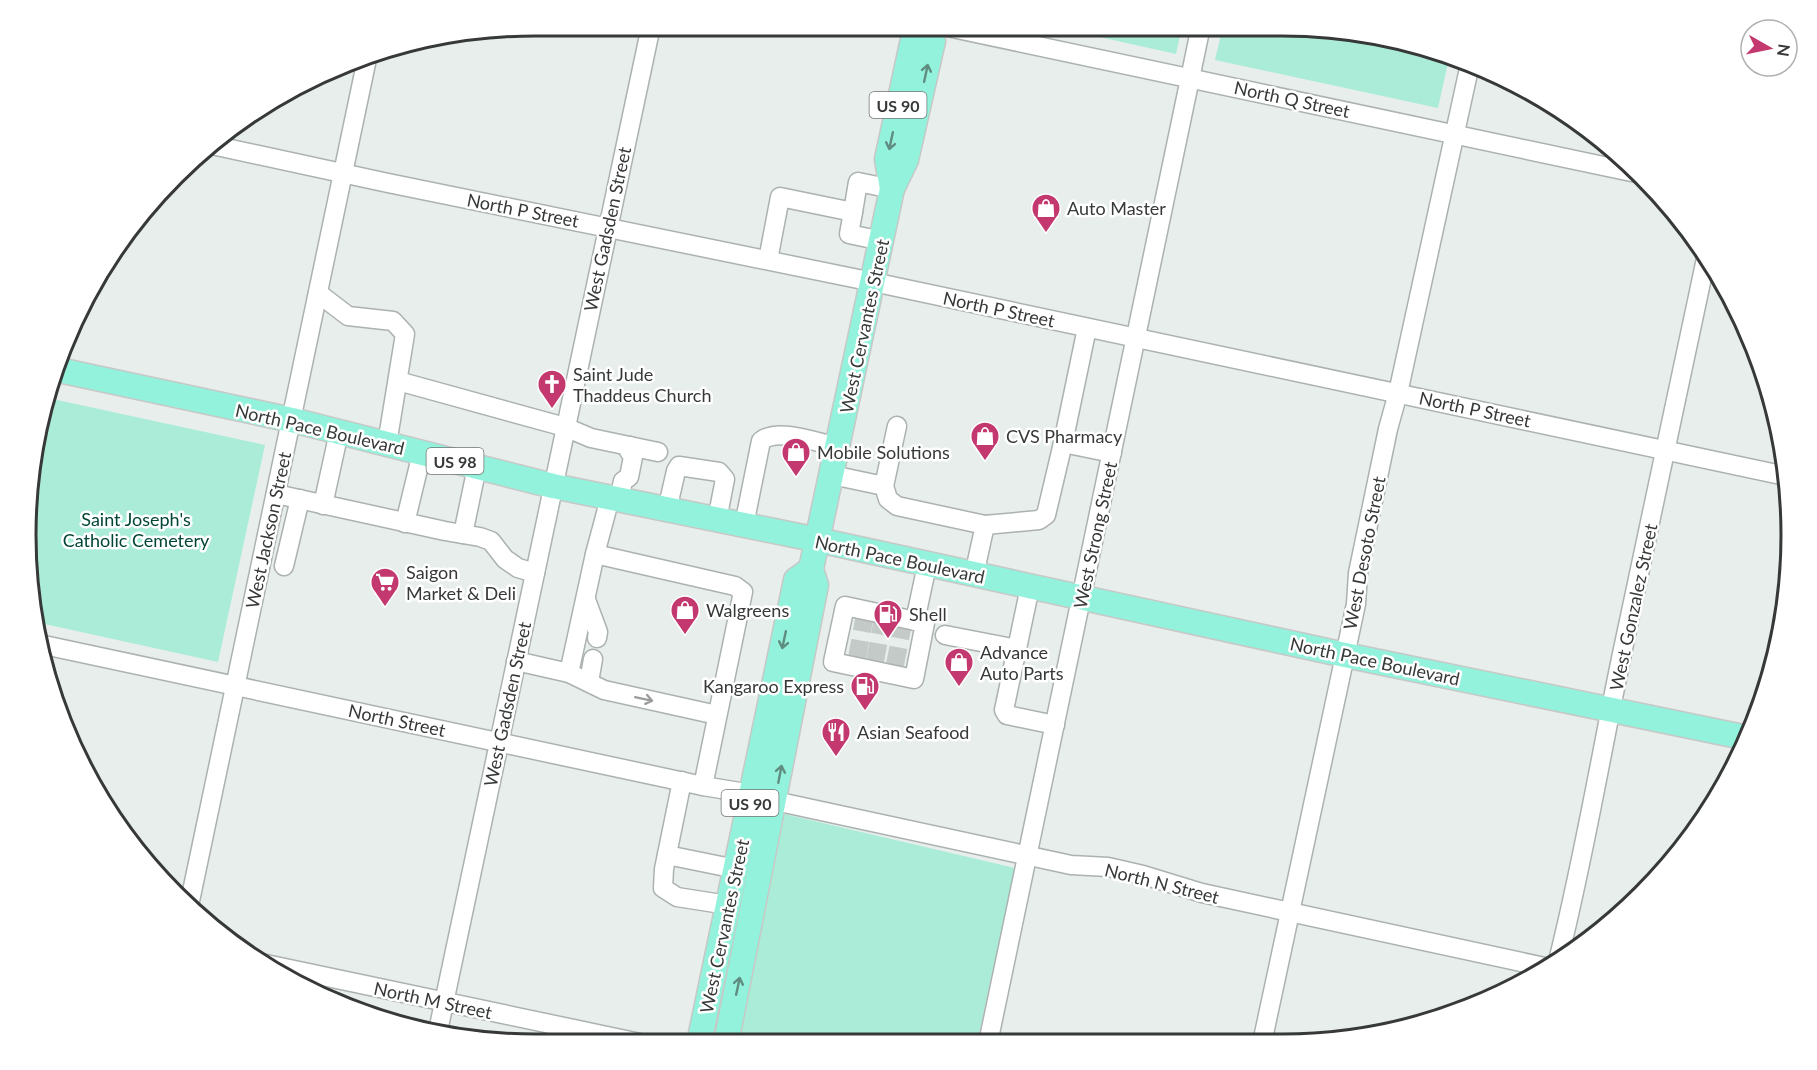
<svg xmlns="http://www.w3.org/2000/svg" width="1817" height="1070" viewBox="0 0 1817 1070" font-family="Lato,sans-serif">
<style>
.green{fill:#abecd8}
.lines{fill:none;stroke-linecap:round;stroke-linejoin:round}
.minor-tunnel{stroke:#c4cac7;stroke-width:18;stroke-dasharray:18 9;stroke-linecap:butt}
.minor-casing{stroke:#abb2af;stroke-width:21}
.major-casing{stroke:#c7c8c7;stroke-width:27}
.minor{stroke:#fff;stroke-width:18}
.major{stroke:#93f2db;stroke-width:24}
.oneway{stroke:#608c81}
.oneway2{stroke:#9a9c9c}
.labels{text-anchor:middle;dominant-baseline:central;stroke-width:5;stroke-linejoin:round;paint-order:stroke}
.shield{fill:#fff;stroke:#727474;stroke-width:1.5}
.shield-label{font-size:16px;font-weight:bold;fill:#363938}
.street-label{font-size:18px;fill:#363938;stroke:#fff}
.poi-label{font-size:18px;fill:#363938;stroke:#fff;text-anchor:start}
.park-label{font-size:18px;fill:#004537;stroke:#fff}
.rim{fill:none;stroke:#363938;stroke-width:3}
</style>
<rect width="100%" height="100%" fill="#e7eeeb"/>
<g class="green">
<polygon points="1050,26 1182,26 1176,54"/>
<polygon points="1223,26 1316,27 1446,53 1450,54 1438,108 1215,60"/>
<polygon points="48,398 265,445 218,662 40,623 26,535"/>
<polygon points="780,813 1015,868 977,1043 735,1043"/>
</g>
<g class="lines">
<g class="minor-tunnel">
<polyline points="857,658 864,620"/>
<polyline points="875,661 882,624"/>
<polyline points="895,665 902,628"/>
</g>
<g class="minor-casing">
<g id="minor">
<polyline points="943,26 1641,174"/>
<polyline points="212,145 388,183 873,282 1786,476"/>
<polyline points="853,212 849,234 882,241"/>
<polyline points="768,260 780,197 853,212 858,182 892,189"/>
<polyline points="318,293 348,316 393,321 405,334 387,444"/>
<polyline points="1087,328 1063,443 1112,453"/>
<polyline points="398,381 565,427 591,438 658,452"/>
<polyline points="832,475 884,486 888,499 897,506 985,525"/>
<polyline points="884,486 897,426"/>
<polyline points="276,494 445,531 480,537 491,541 505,559 518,568 535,573"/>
<polyline points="619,499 623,481 629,477 633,457 629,451 630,446"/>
<polyline points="323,505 339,432"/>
<polyline points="667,510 676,471 679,466 719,472 725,479 717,520"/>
<polyline points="405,523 422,453"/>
<path d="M744 525 761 441C778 427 818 443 838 447"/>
<polyline points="463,534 477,467"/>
<polyline points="595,554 735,586 743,592 703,786"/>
<polyline points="284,566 300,499"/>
<polyline points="974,575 985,525 1039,520 1046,515 1063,443"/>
<polyline points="1030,587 1004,710 1007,715 1055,725"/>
<polyline points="586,600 598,632 597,638"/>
<polygon points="845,606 925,623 914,679 833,662"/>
<polyline points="915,621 927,565"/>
<polyline points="945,635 1017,649"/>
<polyline points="44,645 703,786 752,794"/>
<polyline points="516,661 569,673 595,554 610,498"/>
<polyline points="569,673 604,690 717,715"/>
<polyline points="589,682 593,659"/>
<polyline points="682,781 664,869 663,888 677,897 728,905"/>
<polyline points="775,801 1071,865 1108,867 1143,875 1202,893 1549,968"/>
<polyline points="667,855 736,869"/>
<polyline points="190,901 368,54"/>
<path d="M1558 961C1584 858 1601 753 1623 649 1652 518 1679 386 1707 254"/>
<polyline points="261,963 640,1043"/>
<polyline points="438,1031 651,26"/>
<polyline points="988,1043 1201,26"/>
<polyline points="1262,1043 1356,604 1358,573 1388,429 1398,393 1470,64"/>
</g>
</g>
<g class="major-casing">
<g id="major">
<polyline points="892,189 887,159 913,39 925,26"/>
<polyline points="54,369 292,420 553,486 818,540 1345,655 1748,738"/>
<polyline points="699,1043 796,580 811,569"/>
<polyline points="726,1043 816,585 811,569 892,189 906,160 933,41 929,26"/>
</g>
</g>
<use href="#minor" class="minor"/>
<use href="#major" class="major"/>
</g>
<defs><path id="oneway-shaft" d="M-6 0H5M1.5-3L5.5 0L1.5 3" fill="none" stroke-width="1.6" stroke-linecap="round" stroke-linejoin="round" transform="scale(1.5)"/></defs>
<g class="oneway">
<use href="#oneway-shaft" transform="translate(926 73) rotate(-78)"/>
<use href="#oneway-shaft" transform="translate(891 141) rotate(102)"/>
<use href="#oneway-shaft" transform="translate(784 640) rotate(102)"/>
<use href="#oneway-shaft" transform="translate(780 774) rotate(-79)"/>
<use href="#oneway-shaft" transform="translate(738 986) rotate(-78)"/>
</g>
<use class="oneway2" href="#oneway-shaft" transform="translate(644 699) rotate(12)"/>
<defs>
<g id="shop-pin" transform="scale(1.5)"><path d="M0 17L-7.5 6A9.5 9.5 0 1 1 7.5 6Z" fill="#c3386e" stroke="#fff"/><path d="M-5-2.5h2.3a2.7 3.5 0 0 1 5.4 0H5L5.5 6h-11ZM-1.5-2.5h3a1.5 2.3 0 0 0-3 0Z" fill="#fff"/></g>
<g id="church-pin" transform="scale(1.5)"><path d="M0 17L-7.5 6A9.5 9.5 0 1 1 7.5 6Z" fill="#c3386e" stroke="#fff"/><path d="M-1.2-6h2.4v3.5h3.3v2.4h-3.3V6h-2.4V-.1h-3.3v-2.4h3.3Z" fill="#fff"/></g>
<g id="supermarket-pin" transform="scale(1.5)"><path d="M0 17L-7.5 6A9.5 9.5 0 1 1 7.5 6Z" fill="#c3386e" stroke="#fff"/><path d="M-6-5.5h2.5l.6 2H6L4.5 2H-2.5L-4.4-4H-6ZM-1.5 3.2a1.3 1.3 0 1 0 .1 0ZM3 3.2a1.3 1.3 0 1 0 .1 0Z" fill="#fff"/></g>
<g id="fuel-pin" transform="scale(1.5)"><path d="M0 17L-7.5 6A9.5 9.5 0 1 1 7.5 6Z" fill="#c3386e" stroke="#fff"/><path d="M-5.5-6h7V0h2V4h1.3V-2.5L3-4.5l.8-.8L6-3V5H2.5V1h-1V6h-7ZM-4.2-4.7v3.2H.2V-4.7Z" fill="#fff"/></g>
<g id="restaurant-pin" transform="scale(1.5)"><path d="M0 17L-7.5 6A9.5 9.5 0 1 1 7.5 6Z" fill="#c3386e" stroke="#fff"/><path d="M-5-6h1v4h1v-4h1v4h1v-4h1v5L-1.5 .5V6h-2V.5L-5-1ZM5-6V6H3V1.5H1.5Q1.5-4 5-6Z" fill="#fff"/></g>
</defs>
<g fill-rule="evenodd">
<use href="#shop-pin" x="1046" y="208"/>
<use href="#church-pin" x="552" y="384"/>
<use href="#shop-pin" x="985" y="436"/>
<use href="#shop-pin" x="796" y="452"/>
<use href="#supermarket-pin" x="385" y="582"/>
<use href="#shop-pin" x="685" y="610"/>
<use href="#fuel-pin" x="888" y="614"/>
<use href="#shop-pin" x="959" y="662"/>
<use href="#fuel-pin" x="865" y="686"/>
<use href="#restaurant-pin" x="836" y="732"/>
</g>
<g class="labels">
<g class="shield">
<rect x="869.5" y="92" width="57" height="26" rx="4.5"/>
<rect x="426.5" y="448" width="57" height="26" rx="4.5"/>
<rect x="721.5" y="790" width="57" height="26" rx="4.5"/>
</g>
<g class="shield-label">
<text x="898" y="105">US 90</text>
<text x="455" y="461">US 98</text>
<text x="750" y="803">US 90</text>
</g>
<g class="street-label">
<text transform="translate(1292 99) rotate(12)">North Q Street</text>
<text transform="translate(523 210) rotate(11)">North P Street</text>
<text transform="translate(607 229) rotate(-78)">West Gadsden Street</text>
<text transform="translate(999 309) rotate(12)">North P Street</text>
<text transform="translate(864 326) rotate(-78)">West Cervantes Street</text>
<text transform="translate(1475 409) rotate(12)">North P Street</text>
<text transform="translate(320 429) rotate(13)">North Pace Boulevard</text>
<text transform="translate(268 530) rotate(-78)">West Jackson Street</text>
<text transform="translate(1095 535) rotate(-78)">West Strong Street</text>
<text transform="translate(1364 553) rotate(-79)">West Desoto Street</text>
<text transform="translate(900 559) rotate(12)">North Pace Boulevard</text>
<text transform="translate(1633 607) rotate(-78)">West Gonzalez Street</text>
<text transform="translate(1375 661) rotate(12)">North Pace Boulevard</text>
<text transform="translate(507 704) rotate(-78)">West Gadsden Street</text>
<text transform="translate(397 720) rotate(12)">North Street</text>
<text transform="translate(1162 883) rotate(14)">North N Street</text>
<text transform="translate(724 926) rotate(-78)">West Cervantes Street</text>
<text transform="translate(433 1000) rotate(12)">North M Street</text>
</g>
<g class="poi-label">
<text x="1067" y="208">Auto Master</text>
<text x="573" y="374">Saint Jude<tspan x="573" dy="21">Thaddeus Church</tspan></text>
<text x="1006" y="436">CVS Pharmacy</text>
<text x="817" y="452">Mobile Solutions</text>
<text x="406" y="572">Saigon<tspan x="406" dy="21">Market &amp; Deli</tspan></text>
<text x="706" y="610">Walgreens</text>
<text x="909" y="614">Shell</text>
<text x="980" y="652">Advance<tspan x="980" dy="21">Auto Parts</tspan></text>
<text x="844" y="686" text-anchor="end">Kangaroo Express</text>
<text x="857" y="732">Asian Seafood</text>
</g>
<g class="park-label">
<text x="136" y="519">Saint Joseph's<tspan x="136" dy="21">Catholic Cemetery</tspan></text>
</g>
</g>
<path d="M0 0H1817V1070H0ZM535 36H1282A499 499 0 0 1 1781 535V535A499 499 0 0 1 1282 1034H535A499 499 0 0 1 36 535V535A499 499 0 0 1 535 36Z" fill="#fff" fill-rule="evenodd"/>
<path class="rim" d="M535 36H1282A499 499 0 0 1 1781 535V535A499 499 0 0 1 1282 1034H535A499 499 0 0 1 36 535V535A499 499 0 0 1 535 36Z"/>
<g transform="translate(1769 48) rotate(99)"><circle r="28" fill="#ffffff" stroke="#afb0af" stroke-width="1.5"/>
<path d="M0-4.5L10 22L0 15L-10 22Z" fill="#c3386e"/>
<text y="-9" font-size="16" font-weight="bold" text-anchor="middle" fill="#363938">N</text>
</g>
</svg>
